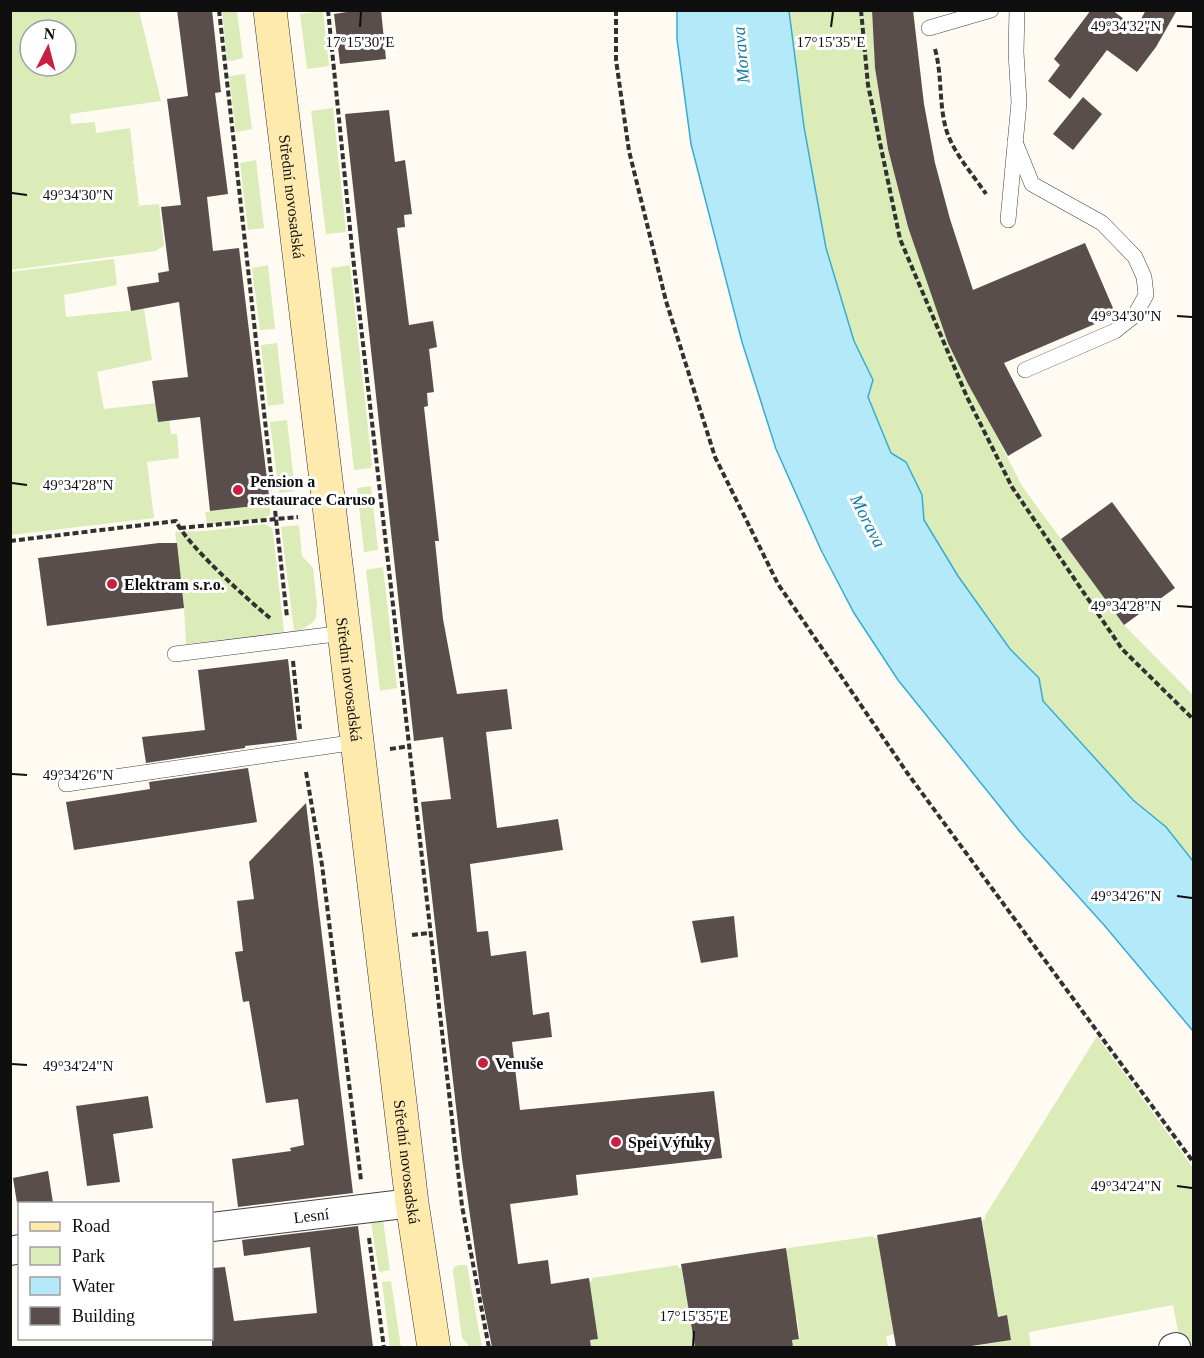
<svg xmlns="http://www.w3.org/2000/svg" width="1204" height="1358" viewBox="0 0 1204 1358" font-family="Georgia,serif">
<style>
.green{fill:#dbecb9;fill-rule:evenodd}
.water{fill:#b4e9f9;stroke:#37acd4;stroke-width:1.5}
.building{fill:#594e4b}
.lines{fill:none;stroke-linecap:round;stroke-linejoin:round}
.lane-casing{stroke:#424242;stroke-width:16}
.street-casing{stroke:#424242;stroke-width:30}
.secondary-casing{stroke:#313131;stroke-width:34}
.path{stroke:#313131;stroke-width:4;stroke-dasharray:6 3;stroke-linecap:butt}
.lane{stroke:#fff;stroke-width:15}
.street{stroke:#fff;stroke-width:28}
.secondary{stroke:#ffeaad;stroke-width:33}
.ticks{fill:none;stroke:#0f0f0f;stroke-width:2}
.poi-dot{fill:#c72040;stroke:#fff;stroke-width:2}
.labels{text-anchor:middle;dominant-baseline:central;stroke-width:6;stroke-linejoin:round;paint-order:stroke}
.street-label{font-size:16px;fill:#0f0f0f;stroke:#fff}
.poi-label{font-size:16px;font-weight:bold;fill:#0f0f0f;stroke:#fff;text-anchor:start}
.water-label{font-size:18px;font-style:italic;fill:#117ca8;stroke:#fff}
.ticks-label{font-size:15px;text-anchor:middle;fill:#0f0f0f;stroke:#fff;stroke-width:6;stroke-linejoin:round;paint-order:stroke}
</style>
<rect width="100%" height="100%" fill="#fffbf2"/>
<g class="green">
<path d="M11 10 139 11 161 101 70 114 71 124 95 122 96 133 130 128 134 161 132 162 134 164 139 205 134 206 159 204 164 246 155 251 11 270ZM30 30H66V66H30Z"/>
<polygon points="222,11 237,11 243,58 231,61 227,60"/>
<polygon points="323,11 329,66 307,69 300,14"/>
<polygon points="789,11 872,11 875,68 888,149 908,227 964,372 1022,486 1124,625 1193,695 1193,861 1166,827 1133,800 1043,701 1038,678 1010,649 958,576 924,520 922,495 891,453 868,397 873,380 854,341 826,248 804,127"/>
<polygon points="245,74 252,129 236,132 229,76"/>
<polygon points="333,108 346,232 326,234 311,111"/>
<polygon points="256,160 264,228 248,230 240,163"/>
<polygon points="114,259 117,285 64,295 66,317 144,309 152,360 97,372 104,409 156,403 169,419 171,434 177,434 179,458 147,462 154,518 11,535 10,272"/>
<polygon points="268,265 275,329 260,330 252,268"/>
<polygon points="350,265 372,465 371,468 354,470 331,268"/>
<polygon points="277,343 284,404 268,406 261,345"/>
<polygon points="287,420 295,491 279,493 270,422"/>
<polygon points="371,486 378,550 364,552 357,488"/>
<polygon points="270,504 270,515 262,519 207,525 205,512"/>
<polygon points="265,524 272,528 273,532 284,632 186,644 184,608 175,532 205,531"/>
<polygon points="299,525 302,556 313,568 317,604 316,617 313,622 303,629 294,631 281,527"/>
<polygon points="383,567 397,688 380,691 366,570"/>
<path d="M1097 1036 1193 1168V1347H1181L1173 1305 1029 1332 1031 1347 965 1348 1011 1340 1007 1315 990 1318 996 1304 993 1284 984 1285C993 1265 991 1255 977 1240L985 1238 982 1220 985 1219V1216Z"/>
<polygon points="383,1220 390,1270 379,1272 371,1222"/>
<polygon points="873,1236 874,1238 877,1238 902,1333 886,1336 888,1347 793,1347 792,1340 800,1338 797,1318 789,1318 786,1307 794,1305 785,1251 788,1250 788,1248"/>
<polygon points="459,1265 467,1265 482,1347 468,1347 468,1344 462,1338 453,1272 454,1267"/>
<path d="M678 1265V1268H681L685 1290 694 1289C685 1309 686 1318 701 1334L693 1336 695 1347H591L590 1340 598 1339 588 1281H592V1278Z"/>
<polygon points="391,1281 401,1347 390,1347 382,1282"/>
</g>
<polygon class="water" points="677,11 789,11 804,127 826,248 854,341 873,380 868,397 891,453 906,462 922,495 924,520 958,576 1010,649 1039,678 1043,701 1133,800 1166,827 1193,861 1193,1031 1104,925 1021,833 898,680 854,613 821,550 776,449 742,342 691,144 677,39"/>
<g class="building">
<polygon points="177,10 212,10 221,92 215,93 228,194 207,197 213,251 239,248 270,504 210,511 200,417 158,422 152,381 188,377 179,302 131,311 127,287 159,282 158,273 169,271 161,207 181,205 167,99 188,96"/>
<polygon points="360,10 381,10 386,59 340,64 334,14"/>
<polygon points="872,10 913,10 924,104 935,163 950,219 973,290 1085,243 1116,315 1004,363 1042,436 1008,456 968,384 948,343 908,227 888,149 875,68"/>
<polygon points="1091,10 1112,10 1136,28 1146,10 1177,10 1156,47 1137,72 1107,50 1070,99 1048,81 1060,65 1054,59"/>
<polygon points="1083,97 1102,114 1073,150 1053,134"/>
<polygon points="389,110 395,162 405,160 412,214 404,215 405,227 397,228 409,325 433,321 437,347 429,349 434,392 427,393 428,406 424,407 439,541 435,541 443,619 457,694 507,689 512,729 486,732 497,828 558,819 563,850 470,864 477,932 488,931 491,956 526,951 533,1015 549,1012 552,1037 512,1042 520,1110 714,1091 722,1158 576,1175 578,1195 510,1204 518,1264 548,1260 551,1284 589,1278 598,1339 590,1340 591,1347 492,1347 481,1293 462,1159 421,802 451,799 443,737 414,741 345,114"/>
<polygon points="1112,502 1175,588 1124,625 1061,539"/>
<polygon points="159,543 177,543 184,608 47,626 38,558"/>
<polygon points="288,659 297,740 245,746 245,748 146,763 142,737 205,730 198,670"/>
<polygon points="248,768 257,822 74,850 66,802 150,789 149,782"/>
<polygon points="306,803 353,1193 238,1207 232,1159 291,1151 290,1148 304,1145 298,1099 266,1103 249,1001 243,1002 235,952 243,951 237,901 254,899 249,862"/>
<polygon points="734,916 738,957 701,963 692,921"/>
<polygon points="148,1096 153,1128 113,1134 120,1182 87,1186 76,1106"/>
<polygon points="48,1171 53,1203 17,1203 13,1178"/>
<polygon points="981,1217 998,1317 1007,1315 1011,1340 965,1347 896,1347 877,1235"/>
<polygon points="358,1226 373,1347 212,1347 212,1268 225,1267 234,1321 317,1313 310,1247 244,1256 242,1240"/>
<polygon points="786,1248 799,1339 792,1340 793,1347 695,1347 681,1264"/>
</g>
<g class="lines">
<g class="lane-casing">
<g id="lane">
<polyline points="929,28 991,10"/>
<polyline points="1015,142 1032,184 1102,223 1135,257 1144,277 1146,295 1135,315 1115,331 1025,370"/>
<polyline points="1008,220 1019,102 1016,52 1017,10"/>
<polyline points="175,654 344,633"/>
<polyline points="66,784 357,742"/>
</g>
</g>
<g class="street-casing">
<g id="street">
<path id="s1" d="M212 1227 412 1203"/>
<polyline points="10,1251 20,1249"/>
<polyline points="1173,1348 1176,1347"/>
</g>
</g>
<g class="secondary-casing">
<g id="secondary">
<path id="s2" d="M270 10 412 1203 434 1348"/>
</g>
</g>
<g class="path">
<polyline points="219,10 287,617"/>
<polyline points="328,10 352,248 462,1206 489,1348"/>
<polyline points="616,10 616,60 629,151 666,301 715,457 778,584 908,774 1194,1163"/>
<polyline points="861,10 868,85 900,239 967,397 1012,487 1122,649 1194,720"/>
<path d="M935 49C942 74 939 100 945 125 950 149 972 173 986 194"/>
<polyline points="180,528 298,517"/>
<path d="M10 541 176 521C186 544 248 600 270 618"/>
<polyline points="293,661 300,729"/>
<polyline points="390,749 410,746"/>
<polyline points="306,772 322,865 361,1180"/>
<polyline points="412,935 429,933"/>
<polyline points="369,1238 384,1348"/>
</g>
<use href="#lane" class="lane"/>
<use href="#street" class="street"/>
<use href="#secondary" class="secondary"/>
</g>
<path class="ticks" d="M1177 26 1192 27M360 27 361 12M831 27 833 12M12 193 27 195M1177 316 1192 317M12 483 27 485M1177 606 1192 607M12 774 27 775M1177 896 1192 898M12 1064 27 1065M1177 1186 1192 1188M693 1346 694 1331"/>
<g class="poi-dot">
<circle cx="238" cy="490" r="6"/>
<circle cx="112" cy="584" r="6"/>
<circle cx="483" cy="1063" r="6"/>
<circle cx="616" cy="1142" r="6"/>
</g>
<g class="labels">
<g class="street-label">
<text stroke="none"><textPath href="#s2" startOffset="188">Střední novosadská</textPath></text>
<text stroke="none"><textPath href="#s2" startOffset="674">Střední novosadská</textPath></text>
<text stroke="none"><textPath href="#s2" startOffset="1160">Střední novosadská</textPath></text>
<text stroke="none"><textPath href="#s1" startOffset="100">Lesní</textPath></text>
</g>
<g class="poi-label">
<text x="250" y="481">Pension a<tspan x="250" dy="18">restaurace Caruso</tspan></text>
<text x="124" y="584">Elektram s.r.o.</text>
<text x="495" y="1063">Venuše</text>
<text x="628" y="1142">Spei Výfuky</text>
</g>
<g class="water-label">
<text transform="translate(741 55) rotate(-95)">Morava</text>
<text transform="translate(868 521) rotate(63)">Morava</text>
</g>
</g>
<g class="ticks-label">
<text x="1126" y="31">49°34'32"N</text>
<text x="360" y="47">17°15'30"E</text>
<text x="831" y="47">17°15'35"E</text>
<text x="78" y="200">49°34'30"N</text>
<text x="1126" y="321">49°34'30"N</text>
<text x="78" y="490">49°34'28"N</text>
<text x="1126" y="611">49°34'28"N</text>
<text x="78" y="780">49°34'26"N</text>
<text x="1126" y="901">49°34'26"N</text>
<text x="78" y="1071">49°34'24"N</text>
<text x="1126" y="1191">49°34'24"N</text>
<text x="694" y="1321">17°15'35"E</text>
</g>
<rect width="1204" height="1358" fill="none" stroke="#0f0f0f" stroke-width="24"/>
<rect x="18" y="1202" width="195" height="138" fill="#ffffff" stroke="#9f9f9f" stroke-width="1.5"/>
<rect x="30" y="1222" width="30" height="9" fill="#ffeaad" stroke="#9f9f9f" stroke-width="1.5"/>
<text x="72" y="1232" font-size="18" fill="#0f0f0f">Road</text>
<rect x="30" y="1247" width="30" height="18" fill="#dbecb9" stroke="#9f9f9f" stroke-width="1.5"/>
<text x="72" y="1262" font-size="18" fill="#0f0f0f">Park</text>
<rect x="30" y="1277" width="30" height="18" fill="#b4e9f9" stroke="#9f9f9f" stroke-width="1.5"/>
<text x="72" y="1292" font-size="18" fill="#0f0f0f">Water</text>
<rect x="30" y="1307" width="30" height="18" fill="#594e4b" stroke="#9f9f9f" stroke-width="1.5"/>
<text x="72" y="1322" font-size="18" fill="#0f0f0f">Building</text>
<g transform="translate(48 48) rotate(6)"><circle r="28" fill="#ffffff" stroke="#9f9f9f" stroke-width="1.5"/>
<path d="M0-4.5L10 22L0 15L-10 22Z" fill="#c72040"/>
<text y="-9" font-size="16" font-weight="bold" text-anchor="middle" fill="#0f0f0f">N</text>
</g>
</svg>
